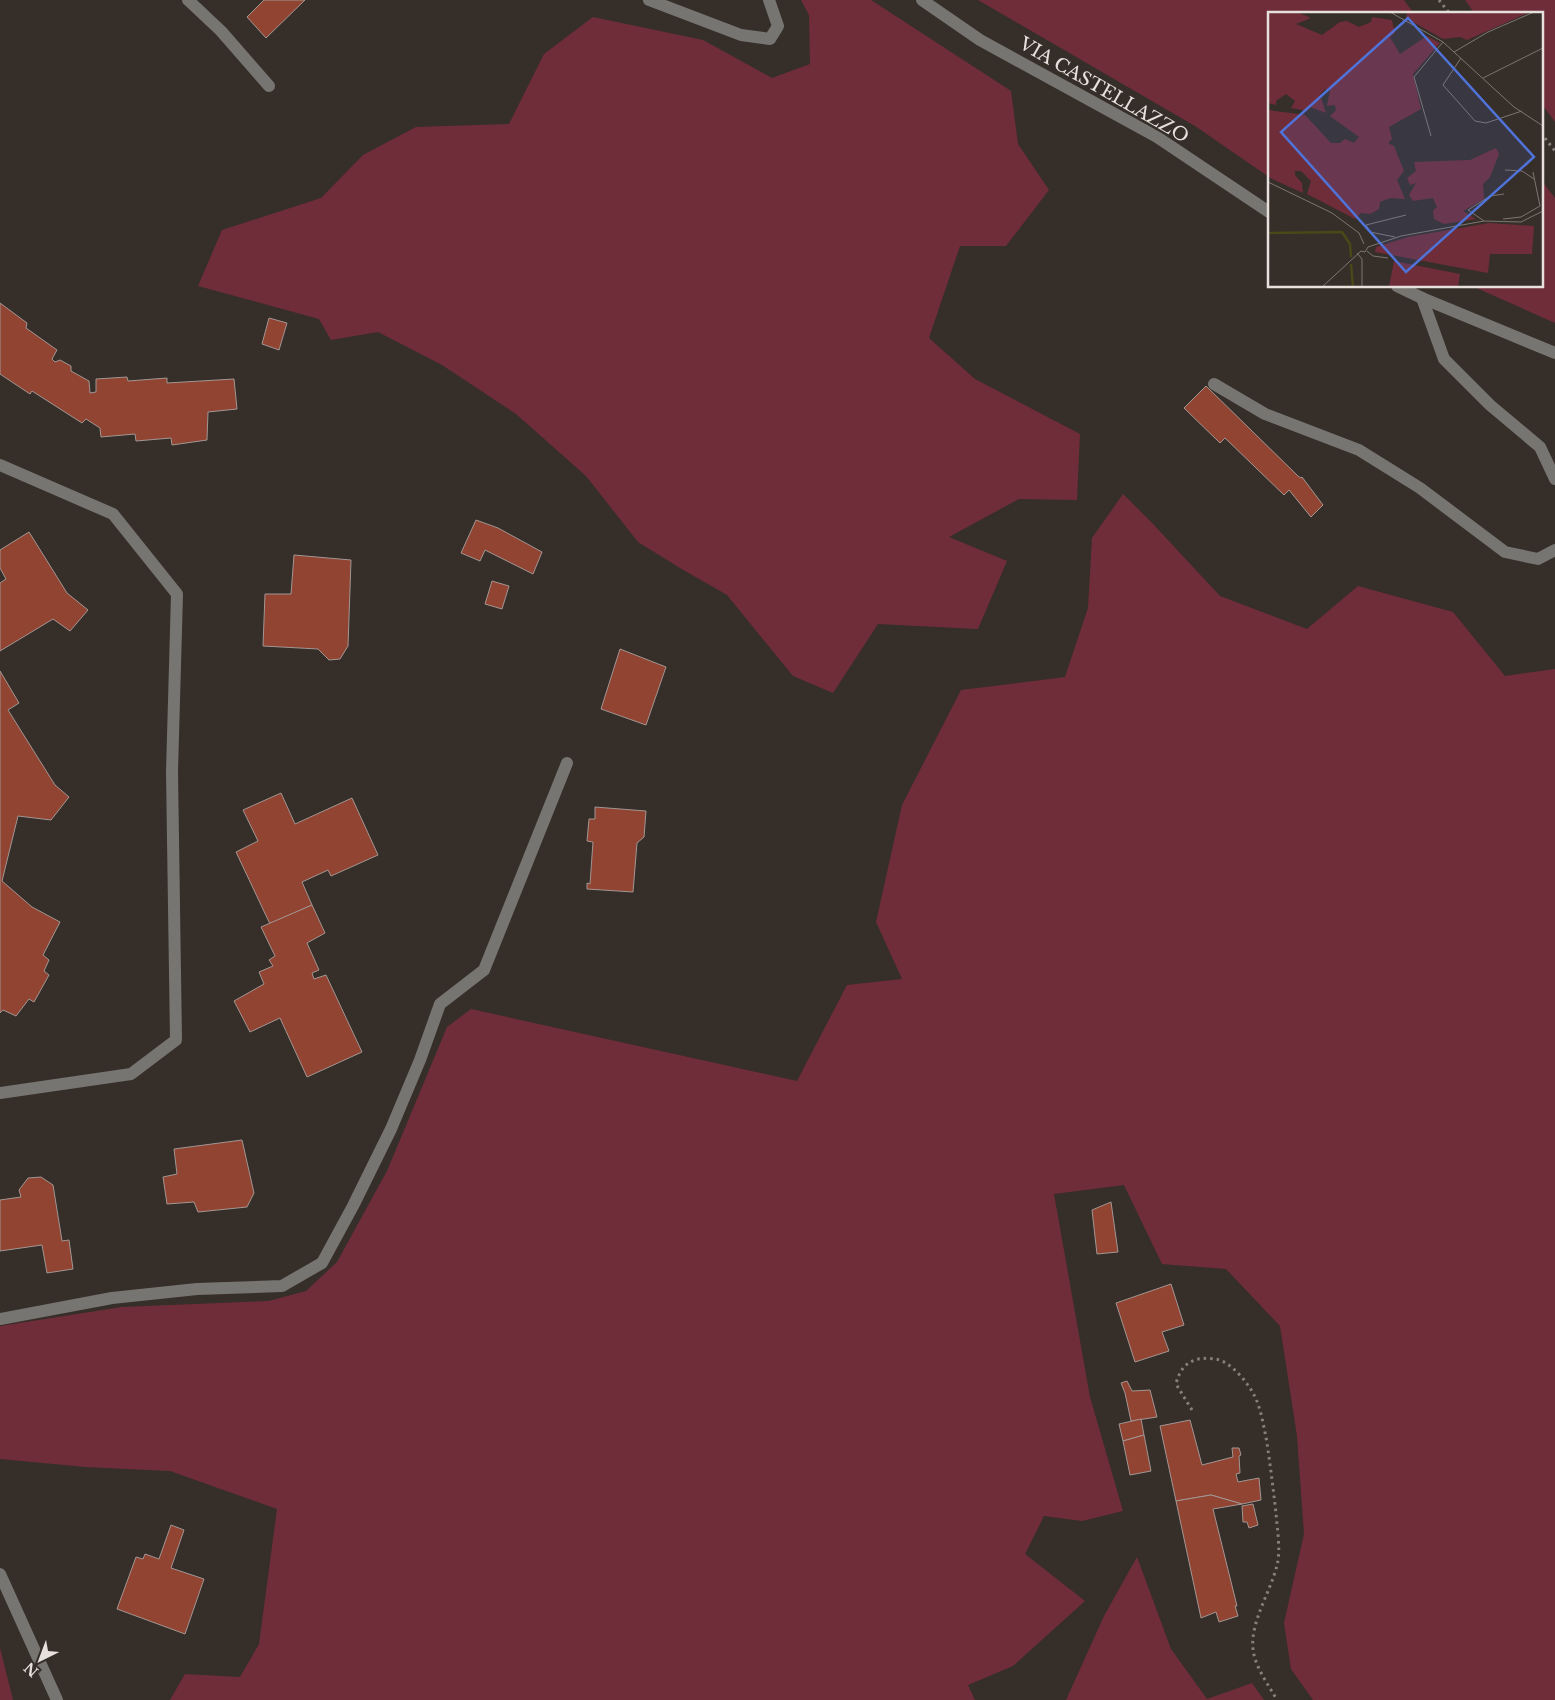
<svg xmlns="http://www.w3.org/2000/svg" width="1555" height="1700" viewBox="0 0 1555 1700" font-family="'Libre Baskerville',serif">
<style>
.green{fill:#6f2d3a}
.building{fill:#924432;stroke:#a29693}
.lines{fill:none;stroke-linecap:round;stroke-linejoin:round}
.path{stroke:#86807b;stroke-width:3;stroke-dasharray:2.5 4;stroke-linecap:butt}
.minor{stroke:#777571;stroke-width:12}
.labels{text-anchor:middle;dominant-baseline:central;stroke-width:5;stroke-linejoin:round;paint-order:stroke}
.street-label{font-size:18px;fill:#e6e1dd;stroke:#362e29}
.inset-river{fill:none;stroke:#4a4718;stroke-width:2.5}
.inset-road{fill:none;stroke:#7c7671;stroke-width:1}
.view{fill:#4f73d9;fill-opacity:0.15;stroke:#4f73d9;stroke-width:2.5}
.inset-edge{fill:none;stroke:#e6e1dd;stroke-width:2.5}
</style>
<rect width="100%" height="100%" fill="#362e29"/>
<g class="green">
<polygon points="801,0 871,0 1011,91 1018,144 1049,190 1006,246 960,246 929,338 975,379 1080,434 1077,500 1019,499 949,537 1007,561 978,629 878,624 833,693 793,676 727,595 680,568 638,542 586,476 516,414 442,365 378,332 331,340 319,319 198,286 222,230 321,198 363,155 416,127 509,124 544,54 593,17 703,40 772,78 810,64 809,15"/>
<polygon points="978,0 1404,0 1414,14 1269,14 1269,177 1195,126"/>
<polygon points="1465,0 1555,0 1555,122 1541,103 1541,14 1475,14"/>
<polygon points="1541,180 1555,198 1555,323 1472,286 1541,286"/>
<polygon points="1123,494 1154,525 1220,596 1307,629 1358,586 1453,612 1505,676 1555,669 1555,1700 1313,1700 1291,1669 1284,1623 1304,1534 1297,1436 1280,1326 1226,1269 1162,1264 1124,1185 1054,1194 1090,1397 1123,1511 1082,1521 1044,1516 1025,1554 1085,1601 1013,1666 968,1685 975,1700 170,1700 185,1674 240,1677 259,1644 277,1509 170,1471 85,1467 0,1459 0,1326 122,1307 269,1301 306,1291 337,1262 387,1171 447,1027 471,1009 797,1081 847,985 902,979 876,922 902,805 961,690 1065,677 1088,608 1092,538"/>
<polygon points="1137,1557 1171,1649 1207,1699 1252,1683 1264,1700 1066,1700 1104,1616"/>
<polygon points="0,1648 13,1700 0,1700"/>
</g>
<g class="building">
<polygon points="264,0 305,0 266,38 247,17"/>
<polygon points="0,303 27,323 26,328 57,350 52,359 55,362 60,360 71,366 71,371 89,381 90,393 96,392 96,379 127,377 128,381 167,378 167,383 234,379 237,409 208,412 207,440 172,445 171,438 136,441 135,434 101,437 100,428 86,419 82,423 32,391 30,394 0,374"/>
<polygon points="269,318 287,323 279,350 262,344"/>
<polygon points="1206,386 1298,476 1301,478 1302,477 1323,505 1311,517 1289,490 1284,495 1225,438 1220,443 1184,408"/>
<polygon points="476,520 498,528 542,552 533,574 485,550 480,561 461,553"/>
<polygon points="29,532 67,593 88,610 70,631 53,619 0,651 0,583 6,579 0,568 0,550"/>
<polygon points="294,555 351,560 348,646 340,659 329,660 318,649 263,646 265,594 291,594"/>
<polygon points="492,581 509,586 502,609 485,604"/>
<polygon points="620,649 666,667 646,725 601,709"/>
<polygon points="0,671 19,703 8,710 55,785 69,797 51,820 18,816 2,881 32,907 60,922 43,955 49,960 44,971 49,975 34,1002 29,999 16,1016 3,1010 0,1013"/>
<polygon points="281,793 295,824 352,798 378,855 331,876 328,870 302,882 312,905 270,924 236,852 258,841 243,810"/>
<polygon points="595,807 646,811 644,837 637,843 633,892 587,889 587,883 590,884 593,842 587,841 589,819 595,819"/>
<polygon points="312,905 325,933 307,943 319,970 312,973 314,979 326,975 362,1052 307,1077 280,1018 250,1032 234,1001 264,984 259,972 273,966 269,960 275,956 261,927"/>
<polygon points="242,1140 254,1193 247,1207 198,1212 194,1202 167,1204 163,1177 177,1174 174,1149"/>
<polygon points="41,1177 53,1185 62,1241 69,1240 73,1269 47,1273 42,1245 0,1251 0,1200 21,1197 19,1190 28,1178"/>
<polygon points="1111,1202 1118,1252 1097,1254 1092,1210"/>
<polygon points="1171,1284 1184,1325 1162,1332 1169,1351 1135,1362 1116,1303"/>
<polygon points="1127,1381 1132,1391 1150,1390 1157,1417 1131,1421 1125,1393 1121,1383"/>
<polygon points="1141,1419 1144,1435 1123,1441 1119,1424"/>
<polygon points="1190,1420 1202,1465 1233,1457 1232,1448 1239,1448 1241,1455 1239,1456 1240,1473 1236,1474 1238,1482 1259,1478 1261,1500 1242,1504 1211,1495 1176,1501 1160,1426"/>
<polygon points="1144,1435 1151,1471 1130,1475 1123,1441"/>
<polygon points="1211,1495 1242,1504 1213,1509 1237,1606 1235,1606 1238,1616 1219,1622 1216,1612 1201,1618 1176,1501"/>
<polygon points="1253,1504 1258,1525 1249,1528 1247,1522 1243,1522 1242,1506"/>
<polygon points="171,1525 184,1530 171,1568 204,1579 185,1634 117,1609 136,1557 143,1559 145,1554 159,1559"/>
</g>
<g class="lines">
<g class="path">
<polyline points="1439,0 1450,14"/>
<polyline points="1541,133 1555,151"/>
<path d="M1192 1410 1176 1384C1181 1363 1194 1356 1215 1359 1231 1361 1249 1384 1255 1397 1261 1409 1263 1424 1266 1437 1270 1462 1273 1487 1276 1513 1277 1528 1281 1551 1277 1565 1271 1591 1250 1622 1253 1649 1255 1667 1268 1684 1277 1700"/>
</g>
<g class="minor">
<polyline points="188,0 221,31 269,86"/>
<polyline points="649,0 741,35 770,39 778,26 769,0"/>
<polyline points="922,0 980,40 1157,137 1269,212"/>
<polyline points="1397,286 1422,298 1555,353"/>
<polyline points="1422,298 1444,359 1490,405 1540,447 1555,479"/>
<polyline points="1214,384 1265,414 1359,450 1420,488 1505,552 1538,559 1555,550"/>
<polyline points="0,465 113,514 177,594 172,772 176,1040 131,1074 0,1093"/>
<polyline points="0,1319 112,1298 197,1289 282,1286 322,1263 353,1206 391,1129 420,1060 440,1004 484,970 567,763"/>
<polyline points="0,1574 57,1700"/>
</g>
</g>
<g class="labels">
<g class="street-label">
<text transform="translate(1104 90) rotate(30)">VIA CASTELLAZZO</text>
</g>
</g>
<g transform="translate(1268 12)">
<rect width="275" height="275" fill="#362e29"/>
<path d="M0 0H29L43 6 28 12 54 23 72 10 79 9 91 15 103 10 104 5 124 8 127 21 122 25 132 42 159 24 172 31 145 62 153 97 121 115 124 127 120 131 126 134 136 159 129 168 137 187 122 186 112 190 111 197 102 202 93 201 87 207 39 182 43 169 33 159H27V163L34 171 35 181 0 165V98L37 103 63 131H72L77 127 86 131 91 125 62 104 68 98 67 93 59 94 62 78 57 77 52 83 58 101 42 95 39 99 23 96 27 89 18 82 8 89V93L0 91ZM139 0H262L199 28 192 25 175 27 138 6ZM228 136 231 142 222 165 215 172 216 187 195 199 208 207 176 212 166 207 165 199 169 195 165 186 145 189 141 183 148 171 142 173 139 166 148 159 146 150 202 148ZM221 211 266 214 264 242H222L220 261 107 240 108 235 140 225ZM126 249 192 262 190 275H121Z" fill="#6f2d3a"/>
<path class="inset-river" d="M0 221 74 220 82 232 83 245M83 252 85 275"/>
<path class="inset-road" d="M122 0 175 30 246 95 275 114M186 40 220 20 266 0M193 46 175 73 207 109 218 111 254 99M215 66 275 36M163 124 146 65 175 30M237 158 254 159 266 167M0 170 64 201 91 221 96 232M235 207 253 205 272 194 265 160M216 209 200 198 222 184 236 182M127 225 102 220 98 213 138 203M93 239 97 240 100 235 133 224 216 209 253 210 275 199M99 239 105 244 120 246M89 241 94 247V275M54 275 93 239"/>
<path class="view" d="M140 6 266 145 138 260 13 120Z"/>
<rect width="275" height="275" class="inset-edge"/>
</g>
<g transform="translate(40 1660) rotate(222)" stroke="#362e29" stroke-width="4" paint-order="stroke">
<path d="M0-4L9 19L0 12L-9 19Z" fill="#e6e1dd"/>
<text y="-8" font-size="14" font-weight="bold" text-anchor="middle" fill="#e6e1dd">N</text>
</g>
</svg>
